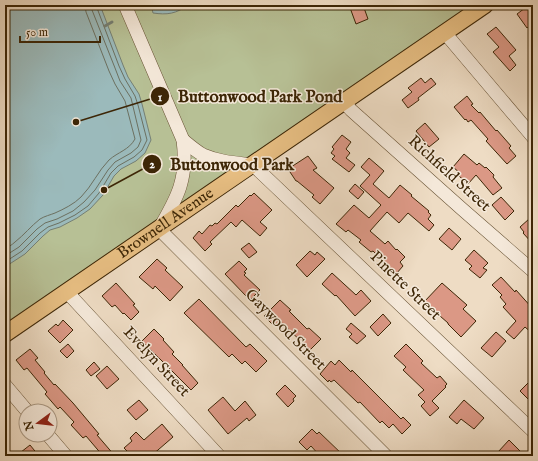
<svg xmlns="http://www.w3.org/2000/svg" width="538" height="461" viewBox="0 0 538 461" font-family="'IM FELL English',serif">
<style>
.green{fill:#b7c095;stroke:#7a734e}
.water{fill:#9bbabb;stroke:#757f73}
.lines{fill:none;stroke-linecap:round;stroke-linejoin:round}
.shore{stroke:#6c7060;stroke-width:1}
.stream{stroke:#757f73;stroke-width:3}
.building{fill:#db9885;stroke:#3d2606}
.minor-casing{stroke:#695436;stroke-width:14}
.major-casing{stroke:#3d2606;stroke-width:18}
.minor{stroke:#f4e8d9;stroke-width:13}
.major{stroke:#e7be82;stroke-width:16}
.labels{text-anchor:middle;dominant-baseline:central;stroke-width:3;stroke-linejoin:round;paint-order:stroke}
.street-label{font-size:16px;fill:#3d2606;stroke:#f4e8d9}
.leader{fill:none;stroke:#3d2606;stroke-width:1.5}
.callout-dot{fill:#3d2606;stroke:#f4e8d9;stroke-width:1.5}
.mark-label{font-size:12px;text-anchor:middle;font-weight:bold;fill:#fff}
.callout-label{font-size:17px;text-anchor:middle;font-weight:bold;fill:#3d2606;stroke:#f4e8d9;stroke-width:3;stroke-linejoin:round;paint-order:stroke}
</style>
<rect width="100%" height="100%" fill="#eedcc4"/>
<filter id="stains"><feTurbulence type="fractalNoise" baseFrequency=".005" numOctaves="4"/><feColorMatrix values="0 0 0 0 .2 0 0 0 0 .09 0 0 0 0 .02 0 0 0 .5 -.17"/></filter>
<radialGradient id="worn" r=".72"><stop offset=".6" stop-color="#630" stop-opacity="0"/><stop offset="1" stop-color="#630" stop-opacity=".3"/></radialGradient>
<polygon class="green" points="5,5 474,5 5,326"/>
<g class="water">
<polygon points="5,5 100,5 123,65 128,77 139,94 142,104 151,140 145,153 136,161 121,169 114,176 103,195 90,209 77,218 60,227 50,230 43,236 25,254 8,265 5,266"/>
<path d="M153 5H188C176 14 167 15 153 13L152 9Z"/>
</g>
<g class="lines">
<g class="shore">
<path d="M5 249C8 247 12 245 15 242 24 235 31 226 40 219 45 216 50 215 55 213 64 209 74 204 81 197 92 186 98 171 109 160 118 152 129 150 135 139L125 101 115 84 109 71 86 12 85 5"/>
<polyline points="5,256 19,247 37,229 45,223 57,219 73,211 84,202 95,190 108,170 115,162 131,153 138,147 141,140 131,98 120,81 115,68 92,10 91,5"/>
<polyline points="5,262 22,251 40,233 48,227 59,223 75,215 88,206 99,193 111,173 118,166 134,157 142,150 147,140 138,105 135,96 125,79 119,66 97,8 96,5"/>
</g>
<polyline class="stream" points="105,26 112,22"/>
</g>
<g class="building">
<polygon points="349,5 363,5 368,19 356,24"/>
<polygon points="529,5 533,5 533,23 527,28 517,14"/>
<polygon points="496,27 516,50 509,56 516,65 510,71 493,52 499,47 487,34"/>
<polygon points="421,78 425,83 431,78 436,84 418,98 419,100 408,108 402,100 412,92 408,88"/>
<polygon points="467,96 473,104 471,105 479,113 480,112 496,131 497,130 511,146 509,148 516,156 507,164 486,141 488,139 471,120 468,122 466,119 465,120 454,107"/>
<polygon points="425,123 439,139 429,147 416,131"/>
<polygon points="342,135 351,142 346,149 350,153 346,158 355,165 349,172 332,159 335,156 331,153 334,149 332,147"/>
<polygon points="464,154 477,165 479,163 485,168 486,167 494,175 493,177 502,188 493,195 476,175 468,184 459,176 461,174 453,167"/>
<polygon points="308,156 317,168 313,170 334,188 320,204 312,197 314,195 297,181 296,181 288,169"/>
<polygon points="369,158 384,171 373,184 389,198 400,185 412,195 411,196 429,211 428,212 431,215 428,219 434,225 429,231 408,213 399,223 387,212 370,231 385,244 388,241 396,250 397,249 405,257 400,262 403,266 396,274 373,251 371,252 359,242 361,240 348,230 346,232 336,224 354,205 369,218 381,205 360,186 370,175 361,167"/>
<polygon points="355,184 364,192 358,199 349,191"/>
<polygon points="254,193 272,210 260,222 267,228 260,236 242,220 236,227 231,222 210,242 212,244 205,251 193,238 199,231 202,234 210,225 212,226 215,223 217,224 236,205 238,207 250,195 251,196"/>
<polygon points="501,197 514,211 505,220 492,205"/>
<polygon points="529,219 533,222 533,244 523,233 524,232 520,227"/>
<polygon points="449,228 461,239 452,250 439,239"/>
<polygon points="249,243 257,252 249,258 241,249"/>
<polygon points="474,250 488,263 483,268 487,270 480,278 469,269 472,266 465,260"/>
<polygon points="310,251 315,255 317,252 325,259 307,277 296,265"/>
<polygon points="157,259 167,268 165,270 183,287 170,301 155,286 153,289 139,277"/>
<polygon points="239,261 247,269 244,272 246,273 244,275 260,290 251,299 247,295 246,296 225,274"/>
<polygon points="332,273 356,295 361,290 371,301 355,316 336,295 335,296 322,284"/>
<polygon points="501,277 515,292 516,290 533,309 533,334 525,327 514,339 506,332 516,321 503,307 506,304 500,297 502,295 492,285"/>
<polygon points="116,283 135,304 133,305 139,312 131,320 124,313 123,314 115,305 112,307 102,296"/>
<polygon points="442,283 467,305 463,309 476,321 461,337 448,324 448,323 424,302"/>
<polygon points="199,299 246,347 250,344 267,361 256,372 245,361 242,364 232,354 229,357 184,313"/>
<polygon points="280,300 291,310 289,311 307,329 309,328 321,339 310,350 280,321 276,325 274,324 273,325 264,316"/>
<polygon points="383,314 391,323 378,336 370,327"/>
<polygon points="63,320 73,330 60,343 48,331 56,324 58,326"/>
<polygon points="351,323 366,336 357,344 349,337 352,334 346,329"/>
<polygon points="154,329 164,339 163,340 174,352 172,354 183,365 182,365 198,383 191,390 142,341"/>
<polygon points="496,332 506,341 492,357 481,348"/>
<polygon points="68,344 74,351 67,358 60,351"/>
<polygon points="406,344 423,361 421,363 437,378 440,376 447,384 445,386 446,387 432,401 439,408 430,416 421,406 425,402 418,395 424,390 403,370 406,367 394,356"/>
<polygon points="30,349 38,358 35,360 45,372 44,373 54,385 55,384 73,403 99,434 97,435 115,456 103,456 86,436 83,438 71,425 74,422 60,407 58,409 45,394 47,392 27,368 24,370 16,360"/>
<polygon points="339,360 351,372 352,370 401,419 403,417 411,425 402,434 393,424 389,428 382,421 380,423 360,402 358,403 334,380 331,382 329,380 328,382 320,374 331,361 335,365"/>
<polygon points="94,362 100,369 91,376 86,370"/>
<polygon points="107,366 119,379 107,389 96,376"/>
<polygon points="533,378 533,404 520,391"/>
<polygon points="285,385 296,396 293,399 294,401 288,407 276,394"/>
<polygon points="223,397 235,411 245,401 256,415 249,421 247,418 228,434 208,410"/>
<polygon points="139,400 148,410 136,420 127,410"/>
<polygon points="464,400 484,418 474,429 461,419 457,424 449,417"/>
<polygon points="162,424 173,437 151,456 132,456 124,448 132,441 130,438 136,432 144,440"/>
<polygon points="312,429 317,434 319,432 344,456 320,456 311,446 307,450 299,442"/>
<polygon points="509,440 525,456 502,456 498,452"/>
<polygon points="30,445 39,456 16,456"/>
</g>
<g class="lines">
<g class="minor-casing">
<g id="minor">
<path d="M125 5 183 140C188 178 178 197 159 229L386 456"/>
<polyline points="445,33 533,137"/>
<polyline points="344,102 351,110 462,209 533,271"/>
<path d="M183 140C189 145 196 151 203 155 219 162 236 163 253 165L533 431"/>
<polyline points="67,292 219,456"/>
<polyline points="5,385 27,411"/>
<polyline points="48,435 66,456"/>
</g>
</g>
<g class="major-casing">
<g id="major">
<path id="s1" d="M5 334 485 5"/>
</g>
</g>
<use href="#minor" class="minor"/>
<use href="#major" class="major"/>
</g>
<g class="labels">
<g class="street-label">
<text transform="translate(449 174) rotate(42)">Richfield Street</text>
<text stroke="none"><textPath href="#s1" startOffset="195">Brownell Avenue</textPath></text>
<text transform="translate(405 286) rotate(44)">Pinette Street</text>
<text transform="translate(285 330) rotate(45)">Gaywood Street</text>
<text transform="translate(156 362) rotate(47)">Evelyn Street</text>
</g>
</g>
<path class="leader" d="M76 122L160 96M104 190L152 164"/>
<g class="callout-dot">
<circle cx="76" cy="122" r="4"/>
<circle cx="104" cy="190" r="4"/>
<circle cx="160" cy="96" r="10"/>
<circle cx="152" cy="164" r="10"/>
</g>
<g class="mark-label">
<text x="160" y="101">1</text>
<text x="152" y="168">2</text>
</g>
<g class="callout-label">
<text x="260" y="102">Buttonwood Park Pond</text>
<text x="232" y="170">Buttonwood Park</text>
</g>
<rect width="538" height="461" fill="none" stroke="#eedcc4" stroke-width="20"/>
<rect x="6" y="6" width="526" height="449" fill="none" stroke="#3d2606" stroke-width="2"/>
<rect x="10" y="10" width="518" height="441" fill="none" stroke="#3d2606"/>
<g transform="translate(38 423) rotate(255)"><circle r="19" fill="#f4e8d9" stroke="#ab9a85"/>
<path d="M0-3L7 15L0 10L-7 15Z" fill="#8f2418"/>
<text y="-6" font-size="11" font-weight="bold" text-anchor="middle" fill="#3d2606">N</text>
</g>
<path d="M20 36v6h80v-6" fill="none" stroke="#3d2606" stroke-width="2"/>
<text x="26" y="36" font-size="12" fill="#3d2606" stroke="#f4e8d9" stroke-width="3" paint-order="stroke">50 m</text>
<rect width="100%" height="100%" filter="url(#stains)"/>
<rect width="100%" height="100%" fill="url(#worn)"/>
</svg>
